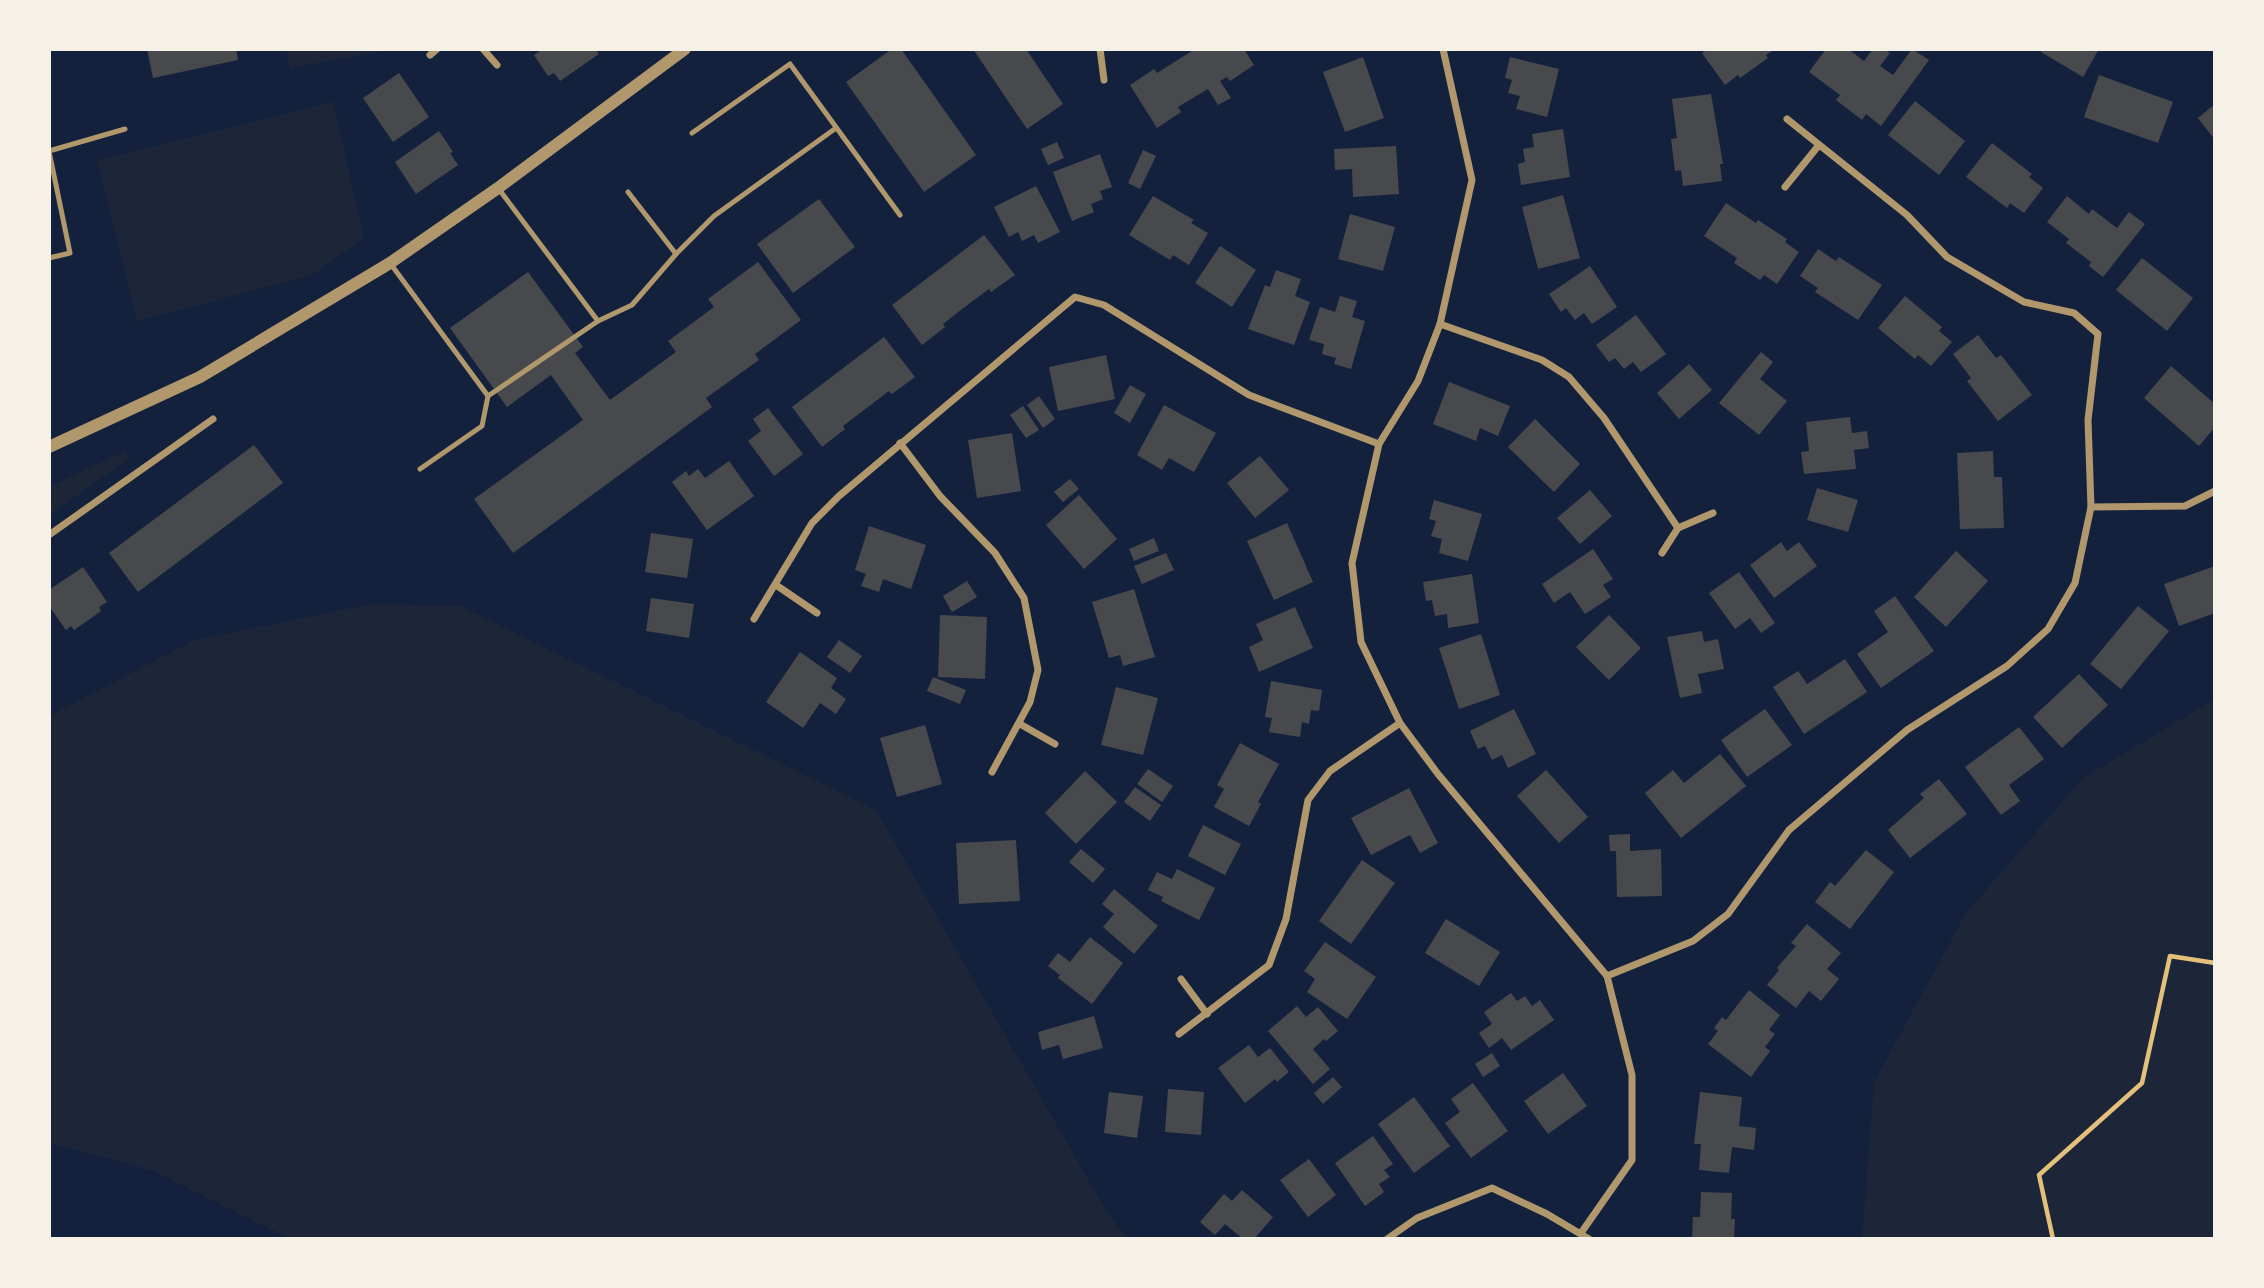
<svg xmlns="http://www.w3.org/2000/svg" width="2264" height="1288" viewBox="0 0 2264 1288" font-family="Lato,sans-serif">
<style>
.green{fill:#1d2539}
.building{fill:#48494c}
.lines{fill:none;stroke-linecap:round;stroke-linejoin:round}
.path{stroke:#e5c07b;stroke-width:4.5}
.service{stroke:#b1986c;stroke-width:5}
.minor{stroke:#b1986c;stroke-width:7}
.tertiary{stroke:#b1986c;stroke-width:12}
</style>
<rect width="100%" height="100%" fill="#14213d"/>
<g class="green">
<polygon points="286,49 394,49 290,68"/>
<polygon points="333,102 364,238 312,275 137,321 97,160"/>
<polygon points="125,451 130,458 49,515 49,487"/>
<polygon points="372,604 460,606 876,810 1108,1214 1128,1239 291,1239 154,1171 49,1143 49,716 195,640"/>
<polygon points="2215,699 2215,1239 1862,1239 1874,1082 1966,913 2082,779"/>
</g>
<g class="building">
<polygon points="147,49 236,49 238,60 153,78"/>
<polygon points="543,49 595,49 599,54 560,81 554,73 548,76 534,55"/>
<polygon points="892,49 901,49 976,155 924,192 846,82"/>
<polygon points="973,49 1026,49 1063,104 1027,129"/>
<polygon points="1195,49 1244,49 1254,65 1230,81 1227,77 1220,81 1231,98 1218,105 1208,89 1178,107 1181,112 1157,128 1130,85 1154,69 1157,73"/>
<polygon points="1708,49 1775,49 1766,55 1768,58 1740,78 1738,75 1725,85 1702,53"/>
<polygon points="1826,49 1848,49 1864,61 1873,49 1884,49 1890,53 1880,66 1893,75 1912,49 1929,60 1881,126 1866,114 1862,120 1836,100 1840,95 1809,72"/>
<polygon points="2042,49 2099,49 2083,77 2041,52"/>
<polygon points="1363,57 1384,118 1345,132 1323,72"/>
<polygon points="1510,57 1559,69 1547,117 1516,109 1520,96 1508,93 1512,80 1505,78"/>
<polygon points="399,73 429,117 393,142 363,98"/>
<polygon points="2099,75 2173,102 2158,143 2084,117"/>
<polygon points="1711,94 1723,164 1720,164 1722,181 1683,186 1681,170 1675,171 1671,139 1677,138 1672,99"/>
<polygon points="1915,101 1965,141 1939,175 1888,135"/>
<polygon points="2215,104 2215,140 2198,118"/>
<polygon points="1563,129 1570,177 1521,185 1518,164 1525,162 1523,149 1534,147 1532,134"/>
<polygon points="439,131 453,152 450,153 458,165 416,194 395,162"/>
<polygon points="1057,142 1064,158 1048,165 1041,149"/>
<polygon points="1992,143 2032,174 2029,177 2043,188 2024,213 2010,203 2007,208 1966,177"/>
<polygon points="1396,146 1399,194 1353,197 1352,169 1335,170 1334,149"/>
<polygon points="1143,150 1156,156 1140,189 1128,183"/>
<polygon points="1100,154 1112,187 1100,191 1103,199 1091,204 1094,212 1072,221 1053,172"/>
<polygon points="1036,186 1060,232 1038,243 1034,235 1022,241 1018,232 1009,237 994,207"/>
<polygon points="1563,195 1580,258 1538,269 1522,207"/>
<polygon points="1153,196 1194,220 1191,223 1208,233 1189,265 1173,255 1170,260 1129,235"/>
<polygon points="2067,196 2089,214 2092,209 2117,228 2129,212 2145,224 2103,277 2089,266 2091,262 2066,243 2069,239 2047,222"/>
<polygon points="819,199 855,247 793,293 757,244"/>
<polygon points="1726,203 1756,223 1758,220 1787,239 1785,242 1799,252 1777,284 1764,275 1760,280 1734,263 1737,258 1704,236"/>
<polygon points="1350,214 1395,227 1383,271 1338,259"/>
<polygon points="984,235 1015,275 991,292 989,289 966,306 943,324 945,327 922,345 892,305"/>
<polygon points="1220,246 1256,270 1232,307 1195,283"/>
<polygon points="1818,249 1836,261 1839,257 1882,285 1858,320 1815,292 1818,288 1800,276"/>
<polygon points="2142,258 2193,298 2167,331 2116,290"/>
<polygon points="758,262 801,320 755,354 759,360 706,398 712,407 513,553 474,499 583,420 551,375 507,407 450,328 528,272 583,347 575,353 610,400 676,352 668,341 714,307 708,299"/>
<polygon points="1590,266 1617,307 1592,324 1584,313 1575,320 1566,308 1561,312 1549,294"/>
<polygon points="1276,270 1301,279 1295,296 1310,302 1294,345 1248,329 1265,285 1270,287"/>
<polygon points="1340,296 1357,301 1352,317 1365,321 1351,369 1334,364 1336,358 1322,354 1324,344 1309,340 1320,307 1335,312"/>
<polygon points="1905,296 1942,327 1939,331 1952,342 1931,366 1918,355 1915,359 1878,328"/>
<polygon points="1636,315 1666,354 1641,372 1633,362 1624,369 1615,358 1609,362 1596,345"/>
<polygon points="1978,335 1996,358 2001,355 2032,395 1998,421 1967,381 1971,378 1953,354"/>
<polygon points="884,337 915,377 892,394 889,391 843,426 845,429 822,447 792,407"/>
<polygon points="1761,352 1773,362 1760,379 1787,401 1759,435 1719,403"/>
<polygon points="1106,355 1115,399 1058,411 1049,367"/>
<polygon points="1689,364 1712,390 1679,419 1657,393"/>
<polygon points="2171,366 2215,404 2215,427 2199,446 2144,398"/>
<polygon points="1449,382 1510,406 1498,436 1480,428 1476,441 1433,424"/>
<polygon points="1130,385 1146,394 1130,423 1114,413"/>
<polygon points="1039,396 1055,419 1043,428 1027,405"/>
<polygon points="1164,405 1216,433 1194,472 1169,458 1162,470 1137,455"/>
<polygon points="1023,406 1039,430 1026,438 1010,415"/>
<polygon points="768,408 803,454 774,476 748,441 761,431 753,419"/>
<polygon points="1850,417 1852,433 1867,431 1869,448 1854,450 1856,469 1804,474 1801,452 1809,451 1806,422"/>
<polygon points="1535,419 1580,464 1554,492 1508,447"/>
<polygon points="1012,433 1021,491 977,498 968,440"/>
<polygon points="254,445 283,483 138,592 109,553"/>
<polygon points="1993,451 1994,477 2002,477 2004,528 1960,529 1957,453"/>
<polygon points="1260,456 1289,490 1255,518 1227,483"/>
<polygon points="729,461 754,496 707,530 672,482 686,471 689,476 698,469 705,478"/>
<polygon points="1070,479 1079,489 1063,502 1054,492"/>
<polygon points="1817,488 1858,500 1848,532 1807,520"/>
<polygon points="1590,490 1612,516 1580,544 1557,518"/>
<polygon points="1079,495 1117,539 1084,569 1046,525"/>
<polygon points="1434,500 1482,514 1468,561 1439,553 1442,539 1431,536 1436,521 1429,519"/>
<polygon points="1287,523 1313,582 1274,600 1247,541"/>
<polygon points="869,526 926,545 911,589 883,579 879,592 861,586 866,574 855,570"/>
<polygon points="651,533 693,539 687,578 645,572"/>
<polygon points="1154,538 1159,551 1134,561 1129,549"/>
<polygon points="1781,542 1787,551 1799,542 1817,566 1774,598 1750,565"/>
<polygon points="1593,549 1613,579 1603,585 1611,597 1585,614 1570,592 1554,603 1542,584"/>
<polygon points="1956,551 1988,581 1946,627 1914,597"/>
<polygon points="1166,553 1174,570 1142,584 1134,566"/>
<polygon points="2215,566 2215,613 2179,626 2164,584"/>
<polygon points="83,567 107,602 99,607 101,611 87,621 74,630 71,626 66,630 49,606 49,590"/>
<polygon points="1739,572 1775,623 1761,633 1750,618 1735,629 1709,593"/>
<polygon points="1472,574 1479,623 1448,628 1447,614 1435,616 1432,600 1426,601 1423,582"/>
<polygon points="967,581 977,597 952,612 943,596"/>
<polygon points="1134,589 1155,657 1123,666 1120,655 1109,658 1092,602"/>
<polygon points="1895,596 1934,651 1881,688 1857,654 1888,632 1874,611"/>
<polygon points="651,598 694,604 689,638 646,631"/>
<polygon points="2138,606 2169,631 2121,689 2090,664"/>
<polygon points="1295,607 1313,648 1259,672 1249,647 1263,640 1256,624"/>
<polygon points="940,615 987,617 985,679 938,677"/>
<polygon points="1609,615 1641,648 1609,680 1576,647"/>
<polygon points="1702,631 1704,642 1718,639 1724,669 1698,674 1702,693 1680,698 1667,637"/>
<polygon points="1481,634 1500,695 1459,709 1439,648"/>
<polygon points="839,640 862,656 850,673 827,657"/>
<polygon points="800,652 837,678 831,688 846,699 836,714 820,703 803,728 766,702"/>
<polygon points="1845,659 1867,692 1804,734 1773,687 1798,671 1807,684"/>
<polygon points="2079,674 2108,705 2062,748 2033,717"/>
<polygon points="933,677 966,690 960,704 927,691"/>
<polygon points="1271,681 1322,690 1319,711 1311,710 1309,724 1302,722 1300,737 1269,732 1272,718 1265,717"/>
<polygon points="1116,687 1158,698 1143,755 1101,745"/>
<polygon points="1514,709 1536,754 1508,768 1502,755 1492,760 1485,746 1478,749 1470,731"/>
<polygon points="1765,709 1792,745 1747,777 1721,740"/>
<polygon points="925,725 942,784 897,797 880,738"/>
<polygon points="2019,727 2044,759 2009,785 2020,801 2001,815 1965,767"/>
<polygon points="1240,743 1279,764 1258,802 1261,804 1249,826 1214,807 1224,789 1217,785"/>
<polygon points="1720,754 1746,786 1681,838 1645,793 1673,770 1684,783"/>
<polygon points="1148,769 1173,786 1162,802 1137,784"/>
<polygon points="1546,770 1588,817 1559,843 1517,796"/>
<polygon points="1085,771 1117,802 1076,844 1045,813"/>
<polygon points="1939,779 1967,814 1910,858 1888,830 1924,798 1920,794"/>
<polygon points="1135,787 1161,805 1150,821 1124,802"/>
<polygon points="1409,788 1438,843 1420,853 1410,835 1371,855 1351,818"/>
<polygon points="1203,825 1241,844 1225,875 1188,856"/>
<polygon points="1630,834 1630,851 1661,849 1662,896 1617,897 1616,851 1610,851 1609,835"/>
<polygon points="1016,840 1020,901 959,904 956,843"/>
<polygon points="1081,849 1105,869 1093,883 1069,862"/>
<polygon points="1866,850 1894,872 1850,929 1815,902 1830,882 1835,886"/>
<polygon points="1362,860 1395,883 1351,944 1319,921"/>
<polygon points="1177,869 1215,888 1199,920 1161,901 1163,897 1148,890 1157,872 1172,879"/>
<polygon points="1114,889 1158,926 1134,954 1103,927 1114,914 1102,904"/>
<polygon points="1446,919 1500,952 1479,986 1425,953"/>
<polygon points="1807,924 1841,953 1827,969 1839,979 1821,1001 1809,991 1796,1008 1767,985 1779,970 1777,968 1796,946 1791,943"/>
<polygon points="1090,937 1123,963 1092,1004 1058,978 1060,975 1048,966 1058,953 1070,962"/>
<polygon points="1325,942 1376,977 1347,1019 1307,992 1315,979 1304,971"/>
<polygon points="1749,990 1780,1015 1769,1030 1775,1034 1765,1047 1770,1051 1751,1077 1708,1044 1718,1031 1714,1028 1722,1017 1726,1020"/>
<polygon points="1511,993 1517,1001 1525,996 1532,1006 1540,1000 1554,1020 1511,1050 1502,1038 1489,1048 1479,1033 1492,1024 1484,1012"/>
<polygon points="1297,1006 1306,1017 1318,1007 1338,1031 1326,1041 1324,1039 1313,1049 1330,1069 1313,1084 1268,1031"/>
<polygon points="1094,1016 1103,1048 1063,1059 1059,1045 1042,1050 1038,1032"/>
<polygon points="1249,1045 1258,1057 1270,1048 1289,1072 1277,1082 1275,1079 1245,1103 1218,1068"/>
<polygon points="1492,1053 1500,1066 1483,1077 1475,1064"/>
<polygon points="1563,1073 1587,1106 1548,1134 1524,1101"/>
<polygon points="1333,1077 1342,1087 1323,1104 1314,1093"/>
<polygon points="1473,1083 1508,1131 1471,1158 1445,1123 1460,1112 1451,1099"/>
<polygon points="1168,1089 1204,1092 1201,1135 1165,1132"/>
<polygon points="1109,1092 1143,1096 1137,1138 1104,1133"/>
<polygon points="1700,1092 1742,1097 1739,1126 1756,1128 1754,1150 1732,1147 1729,1173 1699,1170 1701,1144 1694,1144"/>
<polygon points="1414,1097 1450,1146 1414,1173 1378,1124"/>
<polygon points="1373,1136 1393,1164 1384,1170 1390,1177 1379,1184 1384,1192 1365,1206 1335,1163"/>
<polygon points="1309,1159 1336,1195 1308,1217 1280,1180"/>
<polygon points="1242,1190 1273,1217 1254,1239 1243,1239 1225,1224 1215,1235 1200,1222 1224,1194 1232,1201"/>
<polygon points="1701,1192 1732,1193 1731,1219 1735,1219 1734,1239 1692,1239 1693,1217 1700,1217"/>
</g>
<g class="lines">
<polyline class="path" points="2053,1239 2039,1175 2142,1083 2170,956 2215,963"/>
<g class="service">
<polyline points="692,133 790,64 900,215"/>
<polyline points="49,151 125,129"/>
<polyline points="628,192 676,254"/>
<polyline points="49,258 70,253 49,151"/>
<polyline points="390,263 488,396 598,321 498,188"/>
<polyline points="598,321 632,305 676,254 714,216 836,128"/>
<polyline points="420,469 482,426 488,396"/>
</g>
<g class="minor">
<polyline points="483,49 497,65"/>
<polyline points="1100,49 1104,80"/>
<polyline points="1443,49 1472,180 1440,324 1418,381 1379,444 1352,563 1361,642 1400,723 1438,774 1607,976 1632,1075 1632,1160 1581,1233"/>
<polyline points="430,55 437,49"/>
<polyline points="1785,187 1819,145"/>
<polyline points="1440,324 1542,360 1569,377 1604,418 1678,528"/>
<polyline points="900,443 940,496 995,553 1024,598 1038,670 1030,702 992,772"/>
<polyline points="2091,507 2185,506 2215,491"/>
<polyline points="49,535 213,419"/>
<polyline points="1662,553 1678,528 1713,513"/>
<polyline points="776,585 817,613"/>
<polyline points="754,619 812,523 839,496 1075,297 1104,305 1249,395 1379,444"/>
<polyline points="1020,724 1055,744"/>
<polyline points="1607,976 1693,941 1728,914 1789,830 1907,730 2007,666 2048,629 2075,583 2091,507 2088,420 2098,334 2074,313 2024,302 1947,257 1907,215 1787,119"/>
<polyline points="1181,979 1207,1014"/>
<polyline points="1179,1034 1269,965 1286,919 1308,800 1330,771 1400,723"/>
<polyline points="1387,1239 1417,1218 1492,1188 1547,1214 1589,1239"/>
</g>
<polyline class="tertiary" points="49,447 200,377 390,263 498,188 685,49"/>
</g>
<rect width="2264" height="1288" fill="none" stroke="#f6f1e7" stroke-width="102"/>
</svg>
